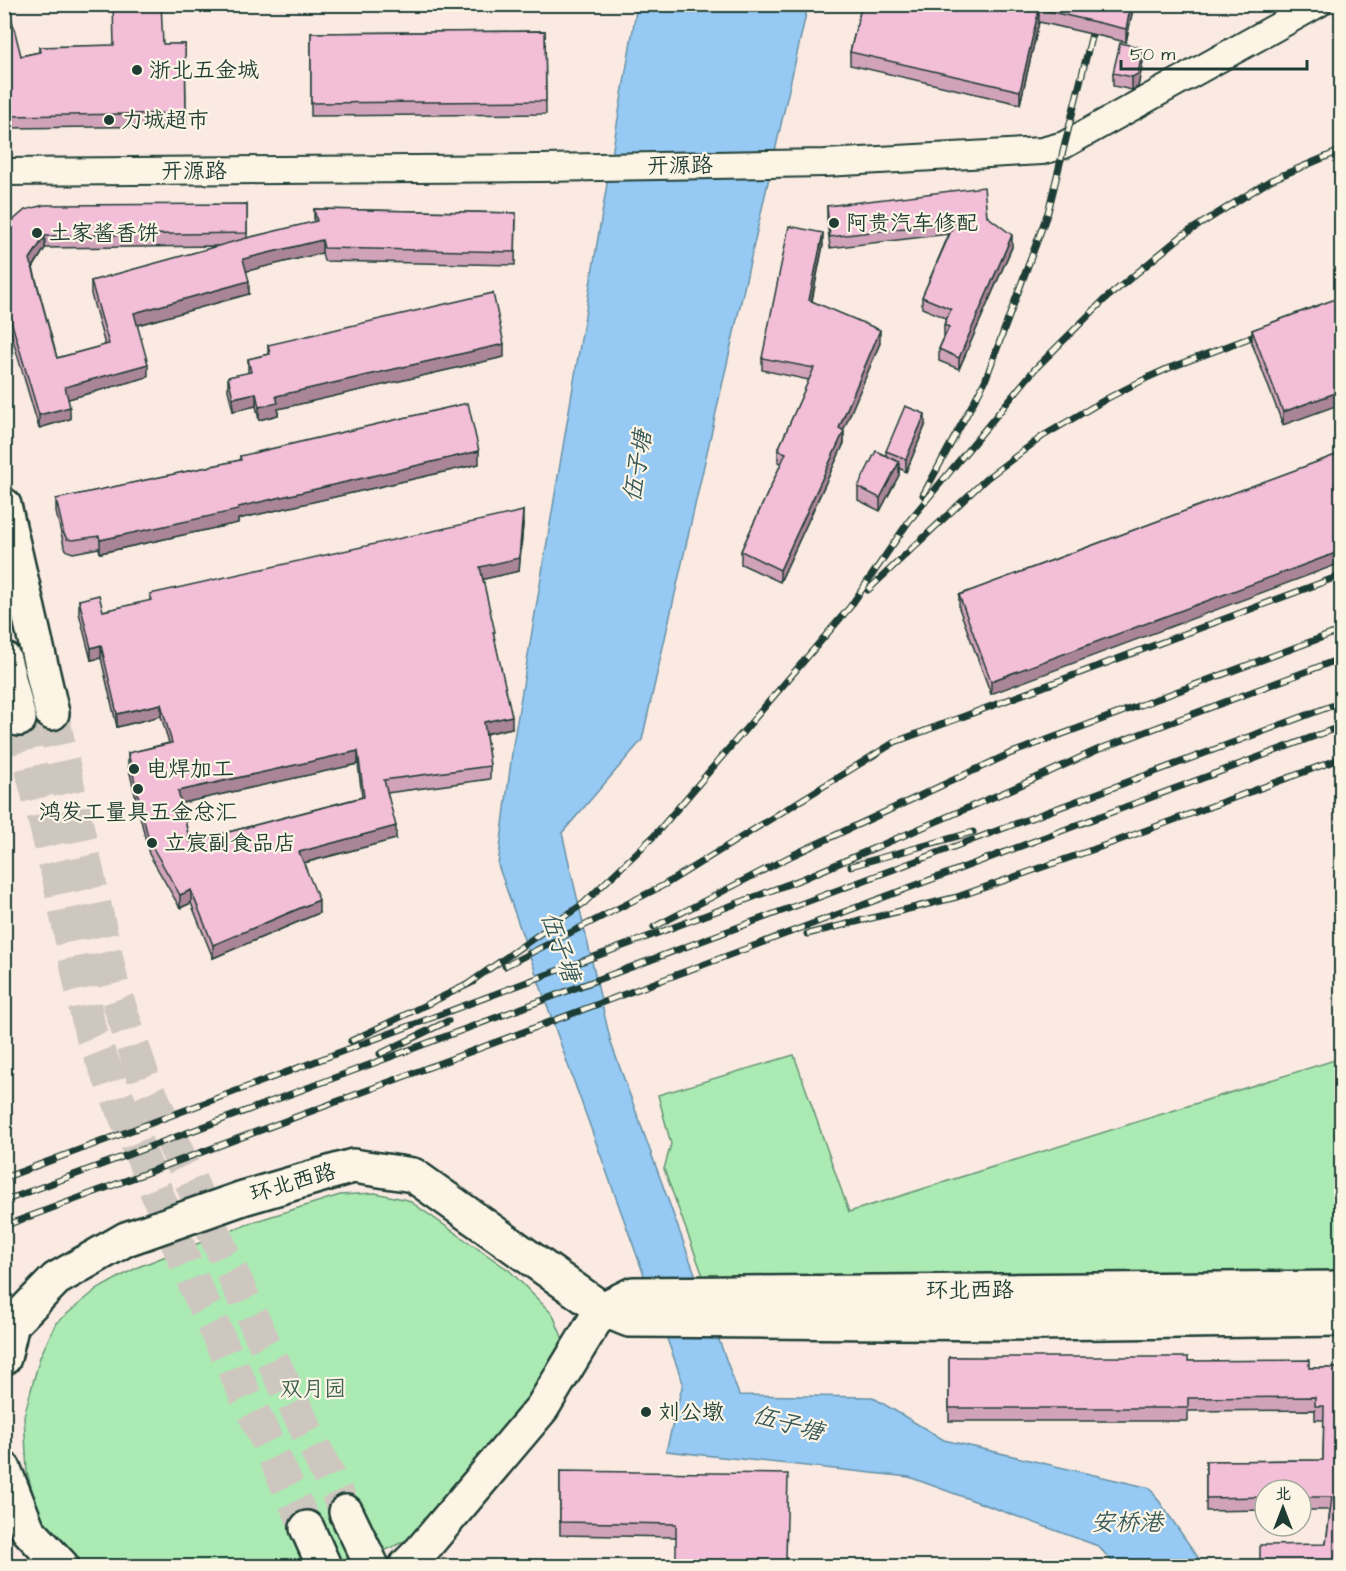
<svg xmlns="http://www.w3.org/2000/svg" width="1346" height="1571" viewBox="0 0 1346 1571" font-family="'Architects Daughter','LXGW WenKai TC',sans-serif">
<style>
.green{fill:#abebb3;stroke:#659474;stroke-width:1.5}
.water{fill:#96c9f3;stroke:#6691a7;stroke-width:1.5}
.lines{fill:none;stroke-linecap:round;stroke-linejoin:round}
.secondary-tunnel{stroke:#cec7bf;stroke-width:33;stroke-dasharray:33 16;stroke-linecap:butt}
.minor-casing{stroke:#1f3d34;stroke-width:30}
.tertiary-casing{stroke:#1f3d34;stroke-width:38}
.secondary-casing{stroke:#1f3d34;stroke-width:38}
.minor{stroke:#fcf5e5;stroke-width:26}
.tertiary{stroke:#fcf5e5;stroke-width:33}
.secondary{stroke:#fcf5e5;stroke-width:33}
.rail-casing{stroke:#1f3d34;stroke-width:7}
.rail{stroke:#fcf5e5;stroke-width:4.5;stroke-dasharray:14;stroke-linecap:butt}
.wall{fill:#d1a3ba;stroke:#1f3d34;stroke-width:1.5;fill-rule:evenodd}
.shaded-wall{fill:#aa8597;stroke:#1f3d34;stroke-width:1.5}
.building{fill:#f3bed8;stroke:#1f3d34;stroke-width:1.5;fill-rule:evenodd}
.poi-dot{fill:#1f3d34;stroke:#fcf5e5;stroke-width:2}
.labels{text-anchor:middle;dominant-baseline:central;stroke-width:4.5;stroke-linejoin:round;paint-order:stroke}
.poi-label{font-size:22px;fill:#1f3d34;stroke:#fcf5e5;text-anchor:start}
.street-label{font-size:22px;fill:#1f3d34;stroke:#fcf5e5}
.park-label{font-size:22px;fill:#3b604d;stroke:#fcf5e5}
.water-label{font-size:24px;font-style:italic;fill:#37595a;stroke:#fcf5e5}
</style>
<rect width="100%" height="100%" fill="#faeae2"/>
<filter id="ink" filterUnits="userSpaceOnUse"><feTurbulence type="fractalNoise" baseFrequency=".0167" numOctaves="2"/><feDisplacementMap in="SourceGraphic" scale="12" xChannelSelector="R" yChannelSelector="G"/><feConvolveMatrix kernelMatrix="1 2 1 2 8 2 1 2 1" color-interpolation-filters="sRGB"/></filter>
<g filter="url(#ink)">
<g class="green">
<polygon points="794,1055 849,1212 1341,1058 1338,1272 703,1276 664,1169 671,1144 658,1095"/>
<polygon points="375,1193 408,1200 510,1271 553,1315 566,1347 533,1407 425,1531 354,1566 83,1566 71,1557 41,1523 27,1472 24,1416 40,1357 56,1323 96,1290 138,1267 256,1221 340,1195"/>
</g>
<polygon class="water" points="637,5 808,5 642,740 562,833 611,1043 739,1395 872,1397 944,1440 1150,1488 1204,1566 1116,1566 1098,1546 909,1477 666,1451 683,1383 568,1065 498,865 513,745"/>
<g class="lines">
<g class="secondary-tunnel">
<polyline points="52,713 113,986 144,1079 261,1336 346,1512"/>
<polyline points="19,719 59,880 90,1031 196,1288 307,1528"/>
</g>
<g class="minor-casing">
<polyline id="minor" points="4,172 542,168 825,163 1042,151 1064,145 1318,4"/>
</g>
<g class="tertiary-casing">
<g id="tertiary">
<polyline points="4,1358 12,1324 56,1279 126,1239 243,1198 353,1166 413,1175 602,1309 629,1320 1034,1323 1342,1319"/>
<polyline points="4,1469 28,1530 62,1566"/>
<polyline points="406,1566 421,1551 542,1408 602,1309 633,1294 1342,1288"/>
</g>
</g>
<g class="secondary-casing">
<g id="secondary">
<polyline points="4,505 52,713"/>
<polyline points="4,659 19,719"/>
<polyline points="346,1512 372,1566"/>
<polyline points="307,1528 324,1566"/>
</g>
</g>
<use href="#minor" class="minor"/>
<use href="#tertiary" class="tertiary"/>
<use href="#secondary" class="secondary"/>
<g class="rail-casing">
<g id="rail">
<polyline points="923,495 985,381 1048,212 1092,34"/>
<polyline points="868,590 987,478 1043,436 1108,398 1149,377 1169,368 1268,331"/>
<polyline points="851,866 973,832"/>
<polyline points="654,927 793,855 1009,754 1342,630"/>
<polyline points="807,934 957,897 1106,845 1342,758"/>
<polyline points="505,966 664,885 895,742 1342,575"/>
<polyline points="465,986 584,903 654,836 850,607 909,521 1035,369 1104,300 1183,235 1271,180 1342,150"/>
<polyline points="351,1041 473,982"/>
<polyline points="380,1054 448,1021"/>
<polyline points="4,1178 802,879 1012,789 1097,750 1342,658"/>
<polyline points="4,1201 1342,702"/>
<polyline points="4,1226 1342,726"/>
</g>
</g>
<use href="#rail" class="rail"/>
</g>
<g class="wall">
<polygon points="4,4 21,56 39,52 39,47 185,44 186,126 9,128 4,128"/>
<polygon points="862,4 1134,4 1126,42 1039,22 1020,104 850,65 850,52"/>
<polygon points="545,31 546,114 311,116 311,33"/>
<polygon points="1143,61 1138,87 1132,90 1113,86 1113,73"/>
<path d="M247 204V238L314 222V209L516 213 515 265 324 261 322 253 246 271 249 294 137 325 148 377 68 399 70 419 39 428 4 310V232ZM219 246 91 281V294L105 345 57 358 33 268 45 248Z"/>
<polygon points="827,206 987,216 1012,247 959,369 939,361 939,349 944,337 944,325 946,318 922,308 922,297 949,234 830,248 827,218"/>
<polygon points="823,245 812,301 880,343 843,430 844,443 780,582 741,564 741,551 781,464 778,462 778,450 809,380 762,370 762,358"/>
<polygon points="1341,297 1283,425 1252,343 1252,330"/>
<polygon points="268,345 504,357 278,409 278,415 259,420 256,406 233,411 228,390 228,377 248,373 248,359 268,354"/>
<polygon points="925,426 906,472 899,468 899,475 880,511 858,500 858,487 886,456 886,451"/>
<polygon points="1341,453 991,694 959,608 959,595"/>
<polygon points="240,456 479,464 238,519 238,523 100,553 99,548 73,553 67,551 64,546 56,512 56,499 240,460"/>
<path d="M523 524 519 571 483 579 512 728 486 734 490 766V779L387 793 396 839 304 863 319 913 213 958 191 903 180 908 149 854 128 765V753L169 743 161 716 117 727 101 658 91 660 79 613V600L103 611 150 601V594ZM358 764 362 797 190 842 181 803Z"/>
<polygon points="949,1357 1188,1361 1309,1368 1341,1368 1341,1566 1326,1544 1330,1510 1301,1510 1301,1490 1265,1490 1265,1510 1206,1511 1206,1461 1323,1460 1324,1420 1315,1420 1315,1410 1188,1411 1188,1421 949,1421"/>
<polygon points="560,1471 786,1559 793,1566 676,1537 560,1535"/>
</g>
<g class="shaded-wall">
<polygon points="1131,4 1134,4 1126,42 1126,29"/>
<polygon points="1039,9 1039,22 1020,104 1020,91"/>
<polygon points="1143,48 1143,61 1138,87 1132,90 1132,77"/>
<polygon points="823,233 823,245 809,313 809,300"/>
<polygon points="1012,235 1012,247 959,369 959,358"/>
<polygon points="45,236 45,248 30,272 30,259"/>
<polygon points="322,240 322,253 243,272 243,259"/>
<polygon points="249,281 249,294 134,326 134,313"/>
<polygon points="880,330 880,343 839,441 839,428"/>
<polygon points="504,344 504,357 278,409 278,415 259,420 259,407 276,396"/>
<polygon points="148,364 148,377 65,400 65,387"/>
<polygon points="1341,391 1341,404 1283,425 1283,412"/>
<polygon points="256,393 256,406 233,411 233,398"/>
<polygon points="70,407 70,419 39,428 39,415"/>
<polygon points="925,414 925,426 906,472 906,459"/>
<polygon points="844,431 844,443 780,582 780,570"/>
<polygon points="479,451 479,464 238,519 238,523 100,553 100,540 238,507"/>
<polygon points="899,462 899,475 880,511 880,498"/>
<polygon points="523,511 523,524 519,571 480,580 480,567"/>
<polygon points="1341,551 1341,563 991,694 991,681"/>
<polygon points="101,645 101,658 91,660 91,648"/>
<polygon points="161,704 161,716 117,727 117,714"/>
<polygon points="512,716 512,728 484,734 484,722"/>
<polygon points="358,751 358,764 178,804 178,791"/>
<polygon points="396,826 396,839 299,864 299,852"/>
<polygon points="191,890 191,903 180,908 180,895"/>
<polygon points="319,900 319,913 213,958 213,945"/>
</g>
<g class="building">
<polygon points="4,4 8,4 21,56 40,52 39,47 114,45 113,4 161,4 163,44 185,44 186,113 9,116 4,115"/>
<polygon points="862,4 1131,4 1126,29 1039,9 1020,91 850,52"/>
<polygon points="545,31 546,101 311,103 311,33"/>
<polygon points="1120,43 1143,48 1138,74 1132,77 1113,73"/>
<polygon points="984,187 987,216 1012,235 959,358 939,349 949,327 944,325 951,309 922,297 955,222 830,237 827,206"/>
<polygon points="247,204 247,233 45,236 30,259 57,358 109,344 91,281 247,238 317,221 314,209 516,213 515,252 324,248 322,240 243,259 249,281 134,313 148,364 65,387 70,407 39,415 4,297 4,232 10,223 25,210 44,205"/>
<polygon points="789,226 823,233 809,300 880,330 839,428 844,431 780,570 741,551 786,453 778,450 814,368 762,358"/>
<polygon points="493,293 504,344 276,396 278,403 259,407 256,393 233,398 228,377 251,372 248,359 270,354 268,345"/>
<polygon points="1341,297 1341,391 1283,412 1252,330"/>
<polygon points="468,403 479,451 238,507 238,510 100,540 99,536 73,540 67,539 64,534 56,499 241,460 240,456"/>
<polygon points="905,406 925,414 906,459 886,451"/>
<polygon points="876,451 899,462 880,498 858,487"/>
<polygon points="1341,453 1341,551 991,681 959,595"/>
<path d="M523 511 519 558 480 567 495 632H493L512 716 484 722 490 766 384 780 396 826 299 852 319 900 213 945 191 890 180 895 149 841 128 753 172 743 161 704 117 714 101 645 91 648 79 600 99 595 103 611 152 600 150 594ZM358 751 364 797 190 842 178 791Z"/>
<polygon points="949,1357 1188,1357 1188,1361 1309,1360 1309,1368 1341,1368 1341,1566 1260,1566 1260,1545 1326,1544 1332,1497 1301,1497 1301,1490 1265,1490 1265,1497 1206,1498 1206,1461 1323,1460 1324,1406 1315,1406 1315,1397 1188,1398 1188,1408 949,1408"/>
<polygon points="560,1471 788,1474 786,1559 793,1559 793,1566 676,1566 676,1524 560,1522"/>
</g>
</g>
<g class="poi-dot">
<circle cx="137" cy="70" r="6"/>
<circle cx="109" cy="120" r="6"/>
<circle cx="834" cy="223" r="6"/>
<circle cx="37" cy="233" r="6"/>
<circle cx="134" cy="769" r="6"/>
<circle cx="138" cy="789" r="6"/>
<circle cx="152" cy="843" r="6"/>
<circle cx="646" cy="1412" r="6"/>
</g>
<g class="labels">
<g class="poi-label">
<text x="149" y="70">浙北五金城</text>
<text x="121" y="120">力城超市</text>
<text x="846" y="223">阿贵汽车修配</text>
<text x="49" y="233">土家酱香饼</text>
<text x="146" y="769">电焊加工</text>
<text x="138" y="812" text-anchor="middle">鸿发工量具五金总汇</text>
<text x="164" y="843">立宸副食品店</text>
<text x="658" y="1412">刘公墩</text>
</g>
<g class="street-label">
<text transform="translate(680 166) rotate(-1)">开源路</text>
<text x="194" y="171">开源路</text>
<text transform="translate(293 1183) rotate(-16)">环北西路</text>
<text x="970" y="1290">环北西路</text>
</g>
<g class="park-label">
<text x="313" y="1389">双月园</text>
</g>
<g class="water-label">
<text transform="translate(638 466) rotate(-80)">伍子塘</text>
<text transform="translate(560 947) rotate(71)">伍子塘</text>
<text transform="translate(788 1424) rotate(16)">伍子塘</text>
<text x="1127" y="1523">安桥港</text>
</g>
</g>
<rect width="1346" height="1571" fill="none" stroke="#fcf5e5" stroke-width="24"/>
<rect x="12" y="12" width="1322" height="1547" fill="none" stroke="#1f3d34" stroke-width="2" filter="url(#ink)"/>
<g transform="translate(1283 1508)"><circle r="28" fill="#fcf5e5" stroke="#a4ab9e" stroke-width="1.5"/>
<path d="M0-4.5L10 22L0 15L-10 22Z" fill="#1f3d34"/>
<text y="-9" font-size="16" font-weight="bold" text-anchor="middle" fill="#1f3d34">北</text>
</g>
<path d="M1121 60v9h186v-9" fill="none" stroke="#1f3d34" stroke-width="3"/>
<text x="1130" y="60" font-size="18" fill="#1f3d34" stroke="#fcf5e5" stroke-width="4.5" paint-order="stroke">50 m</text>
</svg>
